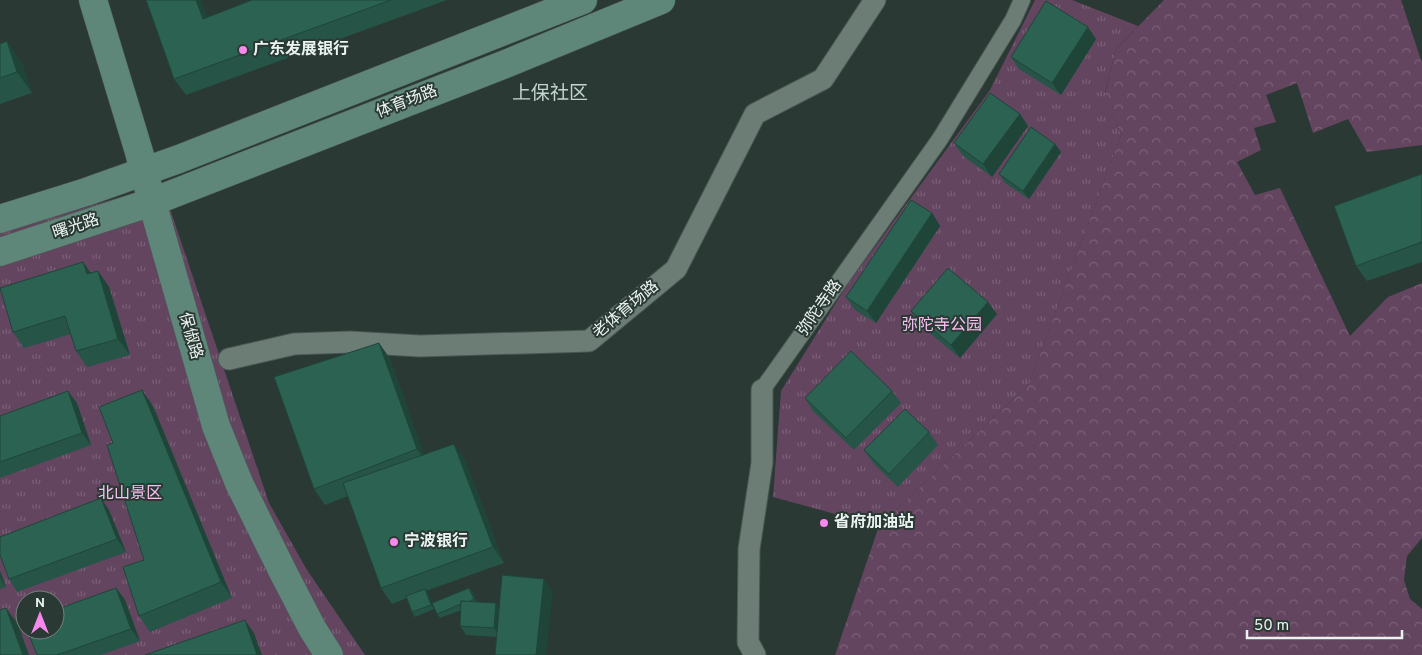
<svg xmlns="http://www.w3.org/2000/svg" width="1422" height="655" viewBox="0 0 1422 655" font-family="Overpass,'Noto Sans SC',sans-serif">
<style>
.forest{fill:url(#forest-crowns)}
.park{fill:url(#park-tufts);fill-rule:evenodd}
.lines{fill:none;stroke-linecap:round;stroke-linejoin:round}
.pedestrian-casing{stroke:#4a5752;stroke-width:18}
.minor-casing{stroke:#4a5752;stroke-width:23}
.secondary-casing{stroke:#4a5752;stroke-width:29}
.pedestrian{stroke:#6c7d76;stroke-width:16}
.minor{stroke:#6c7d76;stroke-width:21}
.secondary{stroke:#5e8679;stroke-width:28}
.wall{fill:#265446}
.shaded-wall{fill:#1f4539}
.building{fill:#2c6251;stroke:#1f4539}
.poi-dot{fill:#f788ec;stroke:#2a3933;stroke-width:2}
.labels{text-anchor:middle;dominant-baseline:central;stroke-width:4;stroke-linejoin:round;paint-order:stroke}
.poi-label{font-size:16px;font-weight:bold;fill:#eaf3f0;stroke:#2a3933;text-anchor:start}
.street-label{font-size:16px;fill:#eaf3f0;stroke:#2a3933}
.park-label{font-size:16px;fill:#fbc0f4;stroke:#2a3933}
.quarter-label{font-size:19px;fill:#c1d4cd;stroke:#2a3933}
</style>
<defs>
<pattern id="forest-crowns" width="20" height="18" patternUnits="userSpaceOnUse" patternTransform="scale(1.25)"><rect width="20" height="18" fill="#644560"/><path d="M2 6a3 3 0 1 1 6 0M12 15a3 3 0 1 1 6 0" fill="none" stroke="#7a6077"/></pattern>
<pattern id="park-tufts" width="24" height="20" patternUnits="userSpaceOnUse" patternTransform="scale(1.25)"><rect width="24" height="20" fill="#644560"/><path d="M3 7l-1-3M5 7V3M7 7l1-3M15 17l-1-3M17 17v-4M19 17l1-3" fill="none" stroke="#7a6077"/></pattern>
</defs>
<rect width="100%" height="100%" fill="#2a3933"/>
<polygon class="forest" points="1164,0 1401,0 1422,63 1422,145 1367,152 1348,119 1313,133 1297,83 1266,95 1276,122 1254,128 1261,150 1237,162 1255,195 1280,188 1350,336 1388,297 1422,283 1422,538 1407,556 1404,580 1410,599 1422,609 1422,655 835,655 879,526 1029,384 1121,135 1105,94 1116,49"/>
<g class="park">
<polygon points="1035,0 1072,0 1138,26 1116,49 1105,93 1121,135 1029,384 879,526 773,497 781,391 847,285 990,90"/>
<path d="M162 185 269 503 307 570 365 655H0V232ZM25 600H55V630H25Z"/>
</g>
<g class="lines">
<g class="pedestrian-casing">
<polyline id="pedestrian" points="762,390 940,139 1013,20 1022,0"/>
</g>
<g class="minor-casing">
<g id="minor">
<polyline points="229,359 294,344 350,342 420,346 589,341 676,269 755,114 823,79 875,0"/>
<polyline points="755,655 748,642 749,549 762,463 762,390"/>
</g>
</g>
<g class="secondary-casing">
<g id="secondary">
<polyline points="93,0 139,152 152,202 216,426 239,483 284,574 312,628 329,655"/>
<polyline points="0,219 86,192 179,159 583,0"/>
<polyline points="0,252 152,202 508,63 661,0"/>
</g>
</g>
<use href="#pedestrian" class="pedestrian"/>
<use href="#minor" class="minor"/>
<use href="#secondary" class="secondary"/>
</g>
<g class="wall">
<polygon points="146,0 201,0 207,17 252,0 447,0 186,95 174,79"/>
<polygon points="1096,39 1061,95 1019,69 1011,57"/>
<polygon points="7,41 22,63 32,93 0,104 0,44"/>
<polygon points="1020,114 1028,126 992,177 963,156 954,143"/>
<polygon points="1055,144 1061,152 1029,199 1005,183 999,174"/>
<polygon points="1422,174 1422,262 1367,281 1356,266"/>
<polygon points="932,213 940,226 876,323 855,310 846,297"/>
<polygon points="83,262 91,273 98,271 109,287 130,355 87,367 76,351 71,334 24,348 13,332"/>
<polygon points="911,311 997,314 960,358 919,324"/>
<polygon points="379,343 390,359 424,455 465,460 504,563 426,591 434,609 415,617 412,612 407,598 392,604 381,588 348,496 325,505 314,489"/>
<polygon points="892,391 901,403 854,450 813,411 805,398"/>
<polygon points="77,403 91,445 0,478 0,416"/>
<polygon points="153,406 232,598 150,632 139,616 144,560 113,443"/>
<polygon points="929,432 938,445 898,487 873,463 864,450"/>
<polygon points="109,510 126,552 17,592 9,579"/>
<polygon points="0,571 6,587 0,589"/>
<polygon points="116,588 125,600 140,641 101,655 37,655"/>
<polygon points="469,588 473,593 477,602 499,608 553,592 496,637 466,635 460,626 461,610 440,618 437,614"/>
</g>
<g class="shaded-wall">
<polygon points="196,0 201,0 214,35 203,19"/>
<polygon points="1088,27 1096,39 1061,95 1052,83"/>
<polygon points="7,41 22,63 32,93 17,72"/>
<polygon points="1020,114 1028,126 992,177 983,164"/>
<polygon points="1055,144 1061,152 1029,199 1023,191"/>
<polygon points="932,213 940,226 876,323 867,311"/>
<polygon points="83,262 94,278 87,274"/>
<polygon points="98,271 109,287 130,355 118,339"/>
<polygon points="988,302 997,314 960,358 951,345"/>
<polygon points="379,343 390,359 428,465 417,449"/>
<polygon points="142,390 153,406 232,598 221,582"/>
<polygon points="68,391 77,403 91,445 82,433"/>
<polygon points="454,444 465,460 504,563 493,547"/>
<polygon points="101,498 109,510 126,552 117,539"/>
<polygon points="0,571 6,587 0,578"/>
<polygon points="544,579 553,592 546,655 536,655"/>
<polygon points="116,588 125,600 140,641 131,629"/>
<polygon points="469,588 473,593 477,604 474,599"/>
<polygon points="425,589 428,593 434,609 431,605"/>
<polygon points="496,603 502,612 500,637 494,628"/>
<polygon points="6,608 18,624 29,655 23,655"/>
<polygon points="245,620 254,633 262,655 257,655"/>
</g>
<g class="building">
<polygon points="146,0 196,0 203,19 252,0 391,0 174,79"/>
<polygon points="1046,1 1088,27 1052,83 1011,57"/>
<polygon points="7,41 17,72 0,78 0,44"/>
<polygon points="990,93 1020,114 983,164 954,143"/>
<polygon points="1031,127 1055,144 1023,191 999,174"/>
<polygon points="1422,174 1422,242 1356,266 1334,206"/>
<polygon points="911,200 932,213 867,311 846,297"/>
<polygon points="83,262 87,274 98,271 118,339 76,351 65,316 13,332 0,288"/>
<polygon points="948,268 988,302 951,345 911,311"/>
<polygon points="379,343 417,449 314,489 274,377"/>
<polygon points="851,351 892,391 846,438 805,398"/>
<polygon points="142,390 221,582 139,616 123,567 144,560 107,445 113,443 99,407"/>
<polygon points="68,391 82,433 0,462 0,416"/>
<polygon points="905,409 929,432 889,474 864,450"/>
<polygon points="454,444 493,547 381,588 343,483"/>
<polygon points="101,498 117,539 9,579 0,555 0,537"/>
<polygon points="502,575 544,579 536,655 495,655"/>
<polygon points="116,588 131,629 57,655 37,655 27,630 55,630 55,610"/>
<polygon points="469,588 474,599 468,602 461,601 461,604 437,614 432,603"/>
<polygon points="425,589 431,605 412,612 406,596"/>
<polygon points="461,601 496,603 494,628 460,626"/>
<polygon points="6,608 23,655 0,655 0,610"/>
<polygon points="245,620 257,655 145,655"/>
</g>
<g class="poi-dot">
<circle cx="243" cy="50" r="5"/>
<circle cx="824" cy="523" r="5"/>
<circle cx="394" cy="542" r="5"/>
</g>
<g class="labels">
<g class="poi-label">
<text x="253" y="50">广东发展银行</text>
<text x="834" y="523">省府加油站</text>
<text x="404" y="542">宁波银行</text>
</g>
<g class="street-label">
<text transform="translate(407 102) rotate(-21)">体育场路</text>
<text transform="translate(76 227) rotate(-18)">曙光路</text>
<text transform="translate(820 308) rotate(-55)">弥陀寺路</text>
<text transform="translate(626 310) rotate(-40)">老体育场路</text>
<text transform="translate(190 336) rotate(74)">保俶路</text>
</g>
<g class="park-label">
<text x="942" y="326">弥陀寺公园</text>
<text x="130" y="494">北山景区</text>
</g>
<g class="quarter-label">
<text x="550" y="94">上保社区</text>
</g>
</g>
<g transform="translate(40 615)"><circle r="24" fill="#2a3933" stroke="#77837f"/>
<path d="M0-4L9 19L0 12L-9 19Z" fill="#f788ec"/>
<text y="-8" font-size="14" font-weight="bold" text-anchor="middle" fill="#eaf3f0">N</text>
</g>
<path d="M1247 630v8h155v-8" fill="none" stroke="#eaf3f0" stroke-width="2.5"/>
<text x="1254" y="630" font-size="15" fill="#eaf3f0" stroke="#2a3933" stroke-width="4" paint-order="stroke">50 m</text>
</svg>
